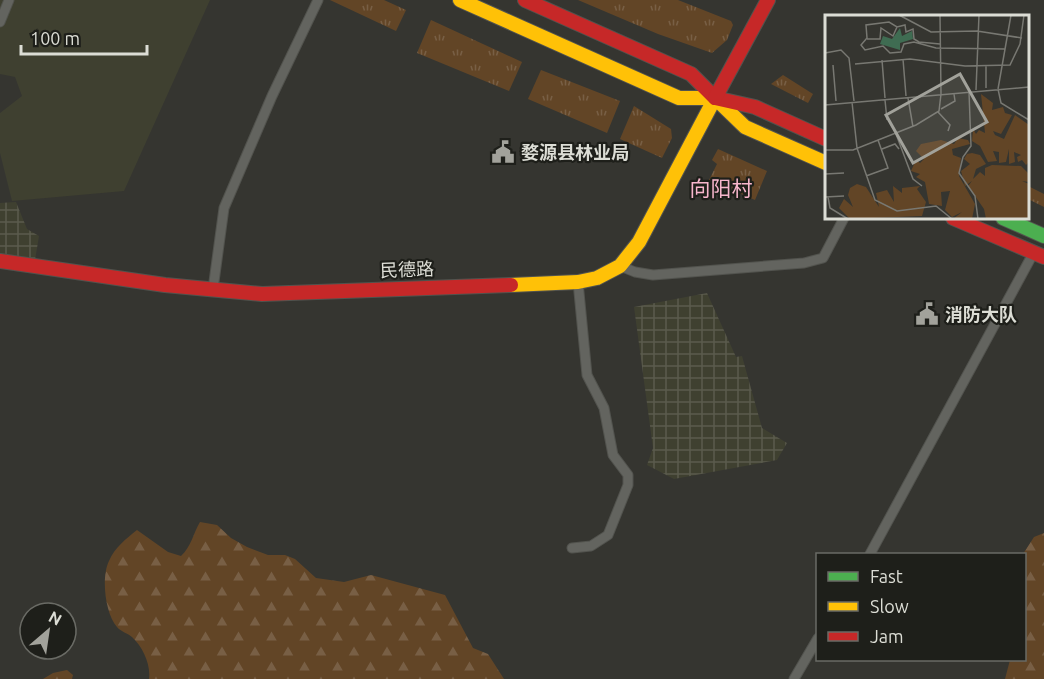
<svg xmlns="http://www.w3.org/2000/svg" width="1044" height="679" viewBox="0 0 1044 679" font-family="Ubuntu,'Noto Sans SC',sans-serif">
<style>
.built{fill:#3f4030}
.industrial{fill:url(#industrial-grid)}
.forest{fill:url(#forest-firs)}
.park{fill:url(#park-tufts)}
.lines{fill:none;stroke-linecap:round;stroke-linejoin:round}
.street-casing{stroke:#52534e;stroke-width:11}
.fast-casing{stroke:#52534e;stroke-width:16}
.slow-casing{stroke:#52534e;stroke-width:16}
.jam-casing{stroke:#52534e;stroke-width:16}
.street{stroke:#63645f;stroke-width:9}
.fast{stroke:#4caf50;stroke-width:14}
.slow{stroke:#ffc107;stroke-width:14}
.jam{stroke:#c62828;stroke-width:14}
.labels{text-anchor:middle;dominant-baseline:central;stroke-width:4.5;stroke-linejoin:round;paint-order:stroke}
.poi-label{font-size:18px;font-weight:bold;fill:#dcddd5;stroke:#1e1f1a;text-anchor:start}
.street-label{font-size:18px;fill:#dcddd5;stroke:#1e1f1a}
.quarter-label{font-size:21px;fill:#f7b6cc;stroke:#1e1f1a}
.inset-road{fill:none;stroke:#787872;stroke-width:1.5}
.view{fill:#a2a29b;fill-opacity:0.15;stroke:#a2a29b;stroke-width:3}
.inset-edge{fill:none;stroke:#dcddd5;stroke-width:3}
</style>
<defs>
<pattern id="industrial-grid" width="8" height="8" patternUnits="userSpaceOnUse" patternTransform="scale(1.5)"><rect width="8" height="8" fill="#3f4030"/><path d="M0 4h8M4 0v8" fill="none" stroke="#5a5b4d"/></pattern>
<pattern id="forest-firs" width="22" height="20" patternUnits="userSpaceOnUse" patternTransform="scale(1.5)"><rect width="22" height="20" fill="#624526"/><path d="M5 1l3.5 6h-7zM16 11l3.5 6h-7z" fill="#785f45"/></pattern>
<pattern id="park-tufts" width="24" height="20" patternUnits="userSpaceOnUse" patternTransform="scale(1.5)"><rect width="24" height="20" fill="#624526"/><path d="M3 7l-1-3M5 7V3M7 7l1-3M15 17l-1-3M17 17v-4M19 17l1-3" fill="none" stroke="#785f45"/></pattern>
</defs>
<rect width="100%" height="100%" fill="#353530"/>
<polygon class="built" points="0,0 210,0 124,191 12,201 0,153 0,113 22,96 15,77 0,74"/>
<g class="industrial">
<polygon points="16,202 27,229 39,236 35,260 0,254 0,203"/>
<polygon points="707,293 736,357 742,356 762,428 787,443 777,460 674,479 647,465 653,448 634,307"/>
</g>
<g class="forest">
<path d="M200 522 217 525 231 538 247 547 268 555H285L295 559 316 578 344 582 371 575 445 595 473 648 488 654 504 679H149C151 665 143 647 132 637 128 633 121 632 117 627 105 613 101 577 109 561 115 547 126 539 137 530L168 552 181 556C191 547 193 534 200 522Z"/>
<polygon points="1044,533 1044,679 1005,679 1010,660 1024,660 1026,589 1023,554 1034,537"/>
<polygon points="67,670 73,675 72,679 43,679 53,673"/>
</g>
<g class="park">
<polygon points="330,0 384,0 406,10 396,31"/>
<polygon points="578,0 678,0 731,21 733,25 727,40 712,53 658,34"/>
<polygon points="431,20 522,62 509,91 417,53"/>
<polygon points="541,70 620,101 607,133 528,99"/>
<polygon points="783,75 813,94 808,103 771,84"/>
<polygon points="634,106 671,129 672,138 662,158 620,139"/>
<polygon points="718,149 767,171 755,200 709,180 717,164 712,160"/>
<polygon points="1028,186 1044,194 1044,207 1028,199"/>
</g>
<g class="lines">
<g class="street-casing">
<g id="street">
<polyline points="0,22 9,0"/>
<polyline points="620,266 635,272 653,275 804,263 823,258 844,218"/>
<polyline points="213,289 224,208 272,96 318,0"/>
<polyline points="572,548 591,546 608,535 628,485 628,475 613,455 604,408 587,375 578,282"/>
<polyline points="870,554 1034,252"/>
<polyline points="794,679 818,638"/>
</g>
</g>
<g class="fast-casing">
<polyline id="fast" points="1003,218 1044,236"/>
</g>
<g class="slow-casing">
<g id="slow">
<polyline points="460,0 679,98 715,98 745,127 826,163"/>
<polyline points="511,285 578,282 597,278 620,266 639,242 715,98"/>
</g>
</g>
<g class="jam-casing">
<g id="jam">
<polyline points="525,0 691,74 715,98 755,107 826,139"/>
<polyline points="715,98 768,0"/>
<polyline points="953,218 1044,257"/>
<polyline points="0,261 165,285 262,294 511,285"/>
</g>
</g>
<use href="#street" class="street"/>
<use href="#fast" class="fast"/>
<use href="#slow" class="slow"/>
<use href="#jam" class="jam"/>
</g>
<defs>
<g id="civic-bare" transform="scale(1.8)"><path d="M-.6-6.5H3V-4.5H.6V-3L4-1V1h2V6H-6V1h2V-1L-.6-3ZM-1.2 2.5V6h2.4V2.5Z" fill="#a2a29b" stroke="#1e1f1a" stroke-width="2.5" paint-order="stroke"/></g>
</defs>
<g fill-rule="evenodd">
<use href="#civic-bare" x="503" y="152"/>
<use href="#civic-bare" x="927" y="314"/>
</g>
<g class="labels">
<g class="poi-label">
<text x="521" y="152">婺源县林业局</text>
<text x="945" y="314">消防大队</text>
</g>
<g class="street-label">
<text transform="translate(407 269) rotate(-2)">民德路</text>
</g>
<g class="quarter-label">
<text x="721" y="188">向阳村</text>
</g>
</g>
<g transform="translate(825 15)">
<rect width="204" height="204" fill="#353530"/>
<path d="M156 79 168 88 167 95 178 92 180 98 187 100 176 119 168 116 170 120 179 124 190 100 204 110V147L201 150 197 145 193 147 192 142 196 140 189 137 190 147 184 149V134L181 147 174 148V137L168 136 172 146 163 147 155 131 147 126 148 114 151 119 154 115 160 118ZM133 123 143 125 145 129 127 134 128 140 136 143 134 161 150 189 147 204H128L137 197 127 202 120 195 125 176 116 177 117 191 104 189 100 167 91 162 95 159 86 156 91 145 95 148 99 144 91 136 96 129 116 125 129 129ZM147 138 155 140 161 149 151 154 148 164 155 157 160 161V153L167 150 196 151 204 159V167L197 166 204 169V204H161L159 194 143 171 147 166 140 171 136 156 145 149 139 144 142 139ZM32 169 41 172 54 192 51 178 62 175 69 187 68 171 77 178V173L95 171 92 174 101 187 97 201 25 204 14 193 19 184 28 192 23 180 25 173Z" fill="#624526"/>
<path d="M75 13 77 21 87 16 88 24 75 28V35L55 29 58 21 67 24Z" fill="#3f6c52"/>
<path class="inset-road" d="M74 0 106 17 152 16 197 23M115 0 116 79M42 24H55L56 13 68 21 72 12M115 29 94 27 89 24 88 14 81 17 80 10 72 12 64 7 41 10 42 23 36 30 40 35 58 31 65 38 76 37 79 29 89 27 111 33 180 34M0 38 16 35 24 43 29 86M78 44 81 81M57 45 60 83M30 49 85 44 140 51 185 50 195 29 199 0M8 50 11 86M161 51V73M173 74 176 88 204 105M173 74 186 0M151 75 154 0M144 77 146 131 138 142 134 158 150 181 153 204M83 83 88 112M60 85 62 105M27 87 32 133 50 185 72 196 111 191 127 204M0 90 204 72M116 94 130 86 129 79M113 97 125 110 123 116M71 119 88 164 97 171M57 134 70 129 74 134M0 135H28L91 110 114 96 116 79M0 159 19 158M41 161 63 153 53 125M0 182 19 181M3 182 5 193 23 204"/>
<path class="view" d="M135 59 162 107 88 148 61 100Z"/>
<rect width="204" height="204" class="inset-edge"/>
</g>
<rect x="816" y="553" width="210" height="108" fill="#1e1f1a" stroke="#6a6b65" stroke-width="1.5"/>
<rect x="828" y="572" width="30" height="9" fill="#4caf50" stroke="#6a6b65" stroke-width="1.5"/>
<text x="870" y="583" font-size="18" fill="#dcddd5">Fast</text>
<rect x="828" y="602" width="30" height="9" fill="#ffc107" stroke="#6a6b65" stroke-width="1.5"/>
<text x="870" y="613" font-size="18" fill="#dcddd5">Slow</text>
<rect x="828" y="632" width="30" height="9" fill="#c62828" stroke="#6a6b65" stroke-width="1.5"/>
<text x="870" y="643" font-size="18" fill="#dcddd5">Jam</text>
<g transform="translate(48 631) rotate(29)"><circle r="28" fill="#1e1f1a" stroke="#6a6b65" stroke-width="1.5"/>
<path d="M0-4.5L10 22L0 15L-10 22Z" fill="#a2a29b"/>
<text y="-9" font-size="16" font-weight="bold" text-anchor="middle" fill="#dcddd5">N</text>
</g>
<path d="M21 45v9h126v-9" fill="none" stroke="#dcddd5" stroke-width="3"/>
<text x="30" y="45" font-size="18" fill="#dcddd5" stroke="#1e1f1a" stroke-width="4.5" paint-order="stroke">100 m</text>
</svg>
